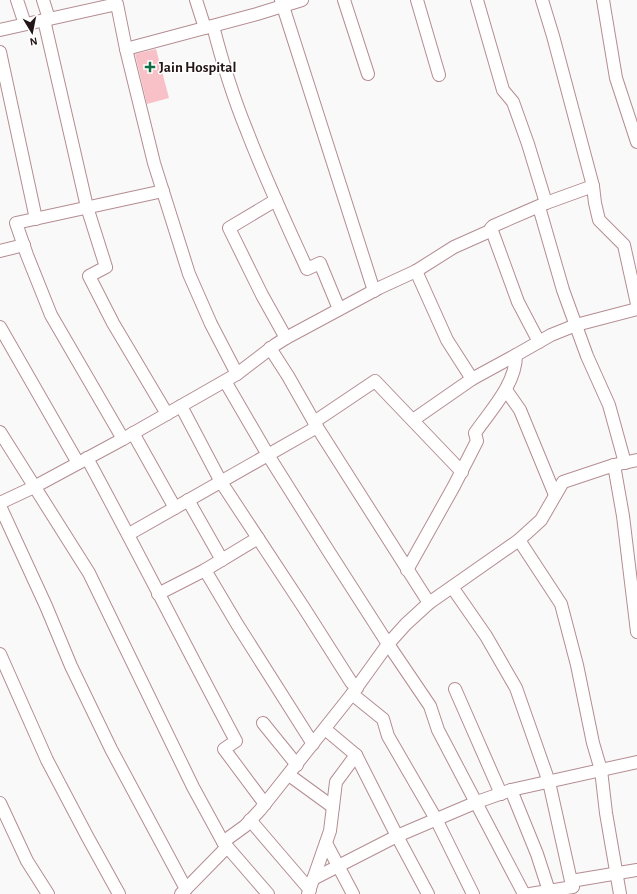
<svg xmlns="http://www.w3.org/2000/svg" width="637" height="894" viewBox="0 0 637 894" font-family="'Alegreya Sans',sans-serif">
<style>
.building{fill:#f8c1c7}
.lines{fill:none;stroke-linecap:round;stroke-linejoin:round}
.minor-casing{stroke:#b48d91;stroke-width:14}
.minor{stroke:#fff;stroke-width:12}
.poi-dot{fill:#0f6f44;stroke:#fff;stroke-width:1.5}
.labels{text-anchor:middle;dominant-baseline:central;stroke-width:3;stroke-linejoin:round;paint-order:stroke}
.poi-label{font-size:15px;font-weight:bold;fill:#241617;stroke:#fff;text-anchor:start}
</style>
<rect width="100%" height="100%" fill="#f9f9f9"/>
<polygon class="building" points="156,49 169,98 147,104 135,54"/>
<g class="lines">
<g class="minor-casing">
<g id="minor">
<polyline points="17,0 25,24"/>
<polyline points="43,0 49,19"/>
<polyline points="196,0 205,28"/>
<polyline points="281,0 374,291"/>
<polyline points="344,0 368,74"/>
<polyline points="417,0 439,75"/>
<polyline points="477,0 503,90 513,102 528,144 546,203"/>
<polyline points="542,0 553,36 593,186"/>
<polyline points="603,0 616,78 637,142"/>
<polyline points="44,20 87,207 106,267 89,276 113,323 167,414"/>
<path d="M213 26C222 61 233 97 247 131 265 178 286 223 307 269L320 263 339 309"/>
<polyline points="0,30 117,4 126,49"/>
<polyline points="0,52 36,219"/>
<polyline points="276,200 229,228 262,295 286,338"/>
<polyline points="539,207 563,290 587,356 609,405 625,463"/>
<polyline points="491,228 518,302 539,342"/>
<polyline points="0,251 24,245"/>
<polyline points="416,271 447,340 472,379"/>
<polyline points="0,327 78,463"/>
<polyline points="270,348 288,376 317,427 429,603"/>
<polyline points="237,374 211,324 189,274 154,163 126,49 257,14 302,0"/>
<polyline points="225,381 268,455 329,552 388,644 430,706 438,730 524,894"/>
<polyline points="506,390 520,410 555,495"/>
<polyline points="181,406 221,482 304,608 351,682 357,688"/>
<polyline points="413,420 472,379 516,355"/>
<polyline points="314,422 375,381 462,472"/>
<polyline points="0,432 89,573 193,787 223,842 268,894"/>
<polyline points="133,433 175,508"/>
<polyline points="123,439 51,315 27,255 16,223 163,191"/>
<path d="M87 458C138 552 186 647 236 741L224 749 265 804"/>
<polyline points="614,465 623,516 637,632"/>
<polyline points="188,500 222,560"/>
<polyline points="0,503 34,487 123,439 237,374 275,345 286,338 379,288 416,271 454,247 490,231 493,226 546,203 593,186 595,203 599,220 624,245 637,304"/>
<polyline points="0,506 46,606 71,666 111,749 186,889"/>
<polyline points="129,534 317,427"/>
<polyline points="519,540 561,604 577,665 593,743 601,770 606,813 620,894"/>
<polyline points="205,570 237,624 313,744"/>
<path d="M407 570 454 486 477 441 475 433C491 410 516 384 516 355L551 335 576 325 637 309"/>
<polyline points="452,587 486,636 516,688 549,782 571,881 637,870"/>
<polyline points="158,594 205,570 258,538"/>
<polyline points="0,654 47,760 87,836 119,894"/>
<polyline points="455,689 501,794"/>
<polyline points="352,694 383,719 388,736 436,819 473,894"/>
<polyline points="263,723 297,765"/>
<polyline points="325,729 356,755 397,836 428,894"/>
<polyline points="289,775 333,807"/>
<polyline points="511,790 537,854 549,891"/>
<polyline points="0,803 27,861 48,894"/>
<polyline points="250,820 310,890"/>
<polyline points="223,842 245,826 260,810 352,694 388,644 406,624 429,603 519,540 541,520 563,482 614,465 637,460"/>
<polyline points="326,843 353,894"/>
<polyline points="313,879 397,836 477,802 511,790 637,762"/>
<polyline points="181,894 227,847"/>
<polyline points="308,894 330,831 336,782 356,755"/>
<polyline points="530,894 573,887"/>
</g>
</g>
<use href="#minor" class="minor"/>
</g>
<path class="poi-dot" d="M148 61h4v4h4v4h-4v4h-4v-4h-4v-4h4z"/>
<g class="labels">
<g class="poi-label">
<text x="159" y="67">Jain Hospital</text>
</g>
</g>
<g transform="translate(32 32) rotate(170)" stroke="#ffffff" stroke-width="3" paint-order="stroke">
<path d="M0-3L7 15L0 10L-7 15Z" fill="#241617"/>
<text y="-6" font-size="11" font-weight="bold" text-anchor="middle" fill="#241617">N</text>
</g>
</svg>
